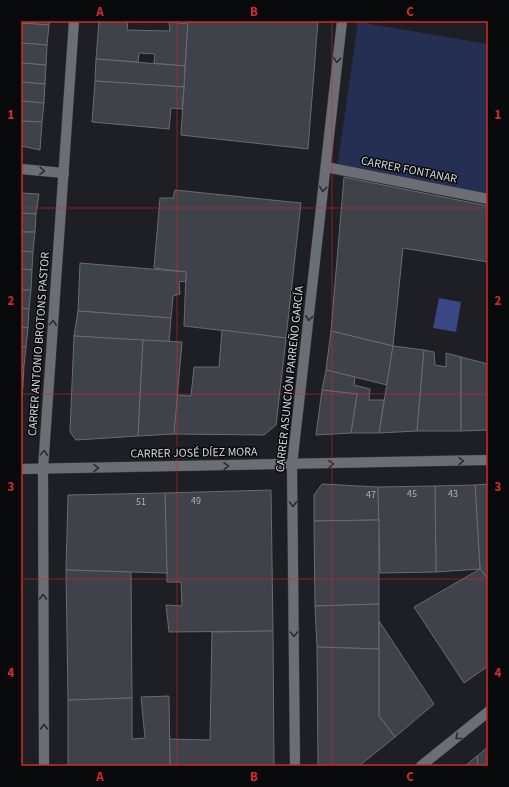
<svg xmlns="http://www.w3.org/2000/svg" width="509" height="787" viewBox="0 0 509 787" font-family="'Source Sans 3',sans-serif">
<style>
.green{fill:#252e53}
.water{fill:#394782}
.building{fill:#404249;stroke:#696b72}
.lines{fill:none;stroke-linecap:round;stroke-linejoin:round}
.pedestrian-casing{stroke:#383a3f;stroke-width:11}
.minor-casing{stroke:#383a3f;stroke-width:11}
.pedestrian{stroke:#6c6e75;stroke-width:10}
.minor{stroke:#6c6e75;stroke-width:10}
.oneway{stroke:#2b2c30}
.grid{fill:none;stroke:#d62828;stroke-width:1;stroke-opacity:0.55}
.labels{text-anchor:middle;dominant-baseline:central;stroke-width:3;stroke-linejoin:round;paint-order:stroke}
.number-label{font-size:10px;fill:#b0b1b6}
.street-label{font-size:12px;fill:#d5d6da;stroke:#08090b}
.neatline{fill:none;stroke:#d62828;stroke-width:1.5}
.grid-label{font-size:13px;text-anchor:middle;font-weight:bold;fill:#d62828}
</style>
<rect width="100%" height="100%" fill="#1d1f24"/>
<polygon class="green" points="358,22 488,44 488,199 337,169"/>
<polygon class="water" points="439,298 461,302 456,332 433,328"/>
<g class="building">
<polygon points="21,21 50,21 49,25 21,23"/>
<polygon points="99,21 128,21 127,30 170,31 169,22 188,24 185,66 154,63 155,54 139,53 138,62 96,59"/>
<polygon points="188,21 318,21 308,149 181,135"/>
<polygon points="21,23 49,25 47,45 21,43"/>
<polygon points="21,43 47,45 46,65 21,63"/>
<polygon points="96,59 185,66 184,87 95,81"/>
<polygon points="21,63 46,65 45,84 21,82"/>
<polygon points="95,81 184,87 182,109 171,108 169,129 92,122"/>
<polygon points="21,82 45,84 44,103 21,101"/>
<polygon points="21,101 44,103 42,122 21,121"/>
<polygon points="21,121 42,122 40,150 21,146"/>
<polygon points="344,177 488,206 488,262 403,248 393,346 331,331"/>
<polygon points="175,190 301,203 286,338 184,326 186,272 154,268 160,198 173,198"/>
<polygon points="21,193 39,194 36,214 21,213"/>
<polygon points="21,213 36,214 35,232 21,232"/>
<polygon points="21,232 35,232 33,252 21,251"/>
<polygon points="21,251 33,252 32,270 21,269"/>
<polygon points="80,263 186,272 186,281 179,282 180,294 173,296 171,318 78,311"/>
<polygon points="21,269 32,270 31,290 21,290"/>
<polygon points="21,290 31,290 29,309 21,308"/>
<polygon points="21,308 29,309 28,328 21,327"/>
<polygon points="78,311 171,318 169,342 74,336"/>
<polygon points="21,327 28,328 26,347 21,347"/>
<polygon points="222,330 286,338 276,425 264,435 174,434 176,395 191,396 194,367 219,367"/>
<polygon points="331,331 393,346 387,385 326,370"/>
<polygon points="74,336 143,340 138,436 76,440 70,432"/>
<polygon points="143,340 182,342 174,434 138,436"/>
<polygon points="393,346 424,350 417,431 379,433"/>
<polygon points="21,347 26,347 24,366 21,366"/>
<polygon points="424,350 434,352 435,365 446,367 446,353 461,357 461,431 417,431"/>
<polygon points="461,357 488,364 488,430 461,431"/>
<polygon points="21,366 24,366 23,385 21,385"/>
<polygon points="326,370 355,377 354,385 370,389 369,400 384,400 379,433 351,433 357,394 322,390"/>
<polygon points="21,385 23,385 21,407"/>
<polygon points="322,390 357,394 351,433 316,435"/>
<polygon points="322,484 378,487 379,520 314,521 314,495"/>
<polygon points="488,484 488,577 487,577 480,569 475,485"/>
<polygon points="475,485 480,569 436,572 435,486"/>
<polygon points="435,486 436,572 380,573 378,487"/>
<polygon points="271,490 273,631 169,632 166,605 182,606 181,582 167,582 165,493"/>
<polygon points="165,493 167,573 66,570 68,495"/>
<polygon points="379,520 379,604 315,606 314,521"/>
<polygon points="480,569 488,579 488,666 464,683 414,607"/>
<polygon points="66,570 131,572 132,698 68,700"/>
<polygon points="379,604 379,649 317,647 315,606"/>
<polygon points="379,621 434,704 395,737 379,716"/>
<polygon points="273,631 274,766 170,766 169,739 210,740 212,632"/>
<polygon points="317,647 379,649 379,716 395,737 359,766 318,766"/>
<polygon points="169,696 170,766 68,766 68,700 132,698 132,739 145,738 141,697"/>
<polygon points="488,747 488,766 478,766 477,756"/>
<polygon points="477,756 478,766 465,766"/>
</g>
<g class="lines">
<g class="pedestrian-casing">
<polyline id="pedestrian" points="326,167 488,199"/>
</g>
<g class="minor-casing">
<g id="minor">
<polyline points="21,169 64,173"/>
<polyline points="21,469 488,460"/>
<polyline points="44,766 43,469 74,21"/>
<polyline points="295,766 292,465 342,21"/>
<polyline points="421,766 488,712"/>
</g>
</g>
<use href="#pedestrian" class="pedestrian"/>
<use href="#minor" class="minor"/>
</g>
<defs><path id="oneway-chevron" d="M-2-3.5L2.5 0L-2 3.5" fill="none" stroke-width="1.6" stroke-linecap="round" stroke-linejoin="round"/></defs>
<g class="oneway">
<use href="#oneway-chevron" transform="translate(337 60) rotate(96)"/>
<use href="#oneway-chevron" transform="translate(42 171) rotate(4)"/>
<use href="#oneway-chevron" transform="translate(323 189) rotate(96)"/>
<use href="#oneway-chevron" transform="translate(309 318) rotate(96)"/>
<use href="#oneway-chevron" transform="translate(53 323) rotate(-86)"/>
<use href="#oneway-chevron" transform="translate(44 453) rotate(-86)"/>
<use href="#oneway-chevron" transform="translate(461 461) rotate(-1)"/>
<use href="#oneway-chevron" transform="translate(331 464) rotate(-1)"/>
<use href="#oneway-chevron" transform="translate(226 466) rotate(-1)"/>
<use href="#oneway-chevron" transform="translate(96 468) rotate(-1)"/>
<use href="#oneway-chevron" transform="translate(293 504) rotate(89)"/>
<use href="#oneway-chevron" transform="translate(43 597) rotate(-90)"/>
<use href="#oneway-chevron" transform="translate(294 634) rotate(89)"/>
<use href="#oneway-chevron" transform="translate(44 727) rotate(-90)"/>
<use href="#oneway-chevron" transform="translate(458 737) rotate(141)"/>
</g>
<path class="grid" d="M177 21V766M332 21V766M21 208H488M21 394H488M21 579H488"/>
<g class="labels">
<g class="number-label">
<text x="412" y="494">45</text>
<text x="453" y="494">43</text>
<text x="371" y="495">47</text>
<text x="196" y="501">49</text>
<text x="141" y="502">51</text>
</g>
<g class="street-label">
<text transform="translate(409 170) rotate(11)">CARRER FONTANAR</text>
<text transform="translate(39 344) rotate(-86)">CARRER ANTONIO BROTONS PASTOR</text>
<text transform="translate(290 379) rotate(-84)">CARRER ASUNCIÓN PARREÑO GARCÍA</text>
<text transform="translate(194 453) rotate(-1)">CARRER JOSÉ DÍEZ MORA</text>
</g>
</g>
<rect width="509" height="787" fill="none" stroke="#08090b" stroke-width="44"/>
<rect x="22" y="22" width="465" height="743" class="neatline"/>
<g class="grid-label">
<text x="100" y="16">A</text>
<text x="254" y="16">B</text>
<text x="410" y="16">C</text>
<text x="11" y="119">1</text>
<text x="498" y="119">1</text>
<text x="11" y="305">2</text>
<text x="498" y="305">2</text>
<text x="11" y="491">3</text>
<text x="498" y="491">3</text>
<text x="11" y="677">4</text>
<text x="498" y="677">4</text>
<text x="100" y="781">A</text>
<text x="254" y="781">B</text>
<text x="410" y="781">C</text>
</g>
</svg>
